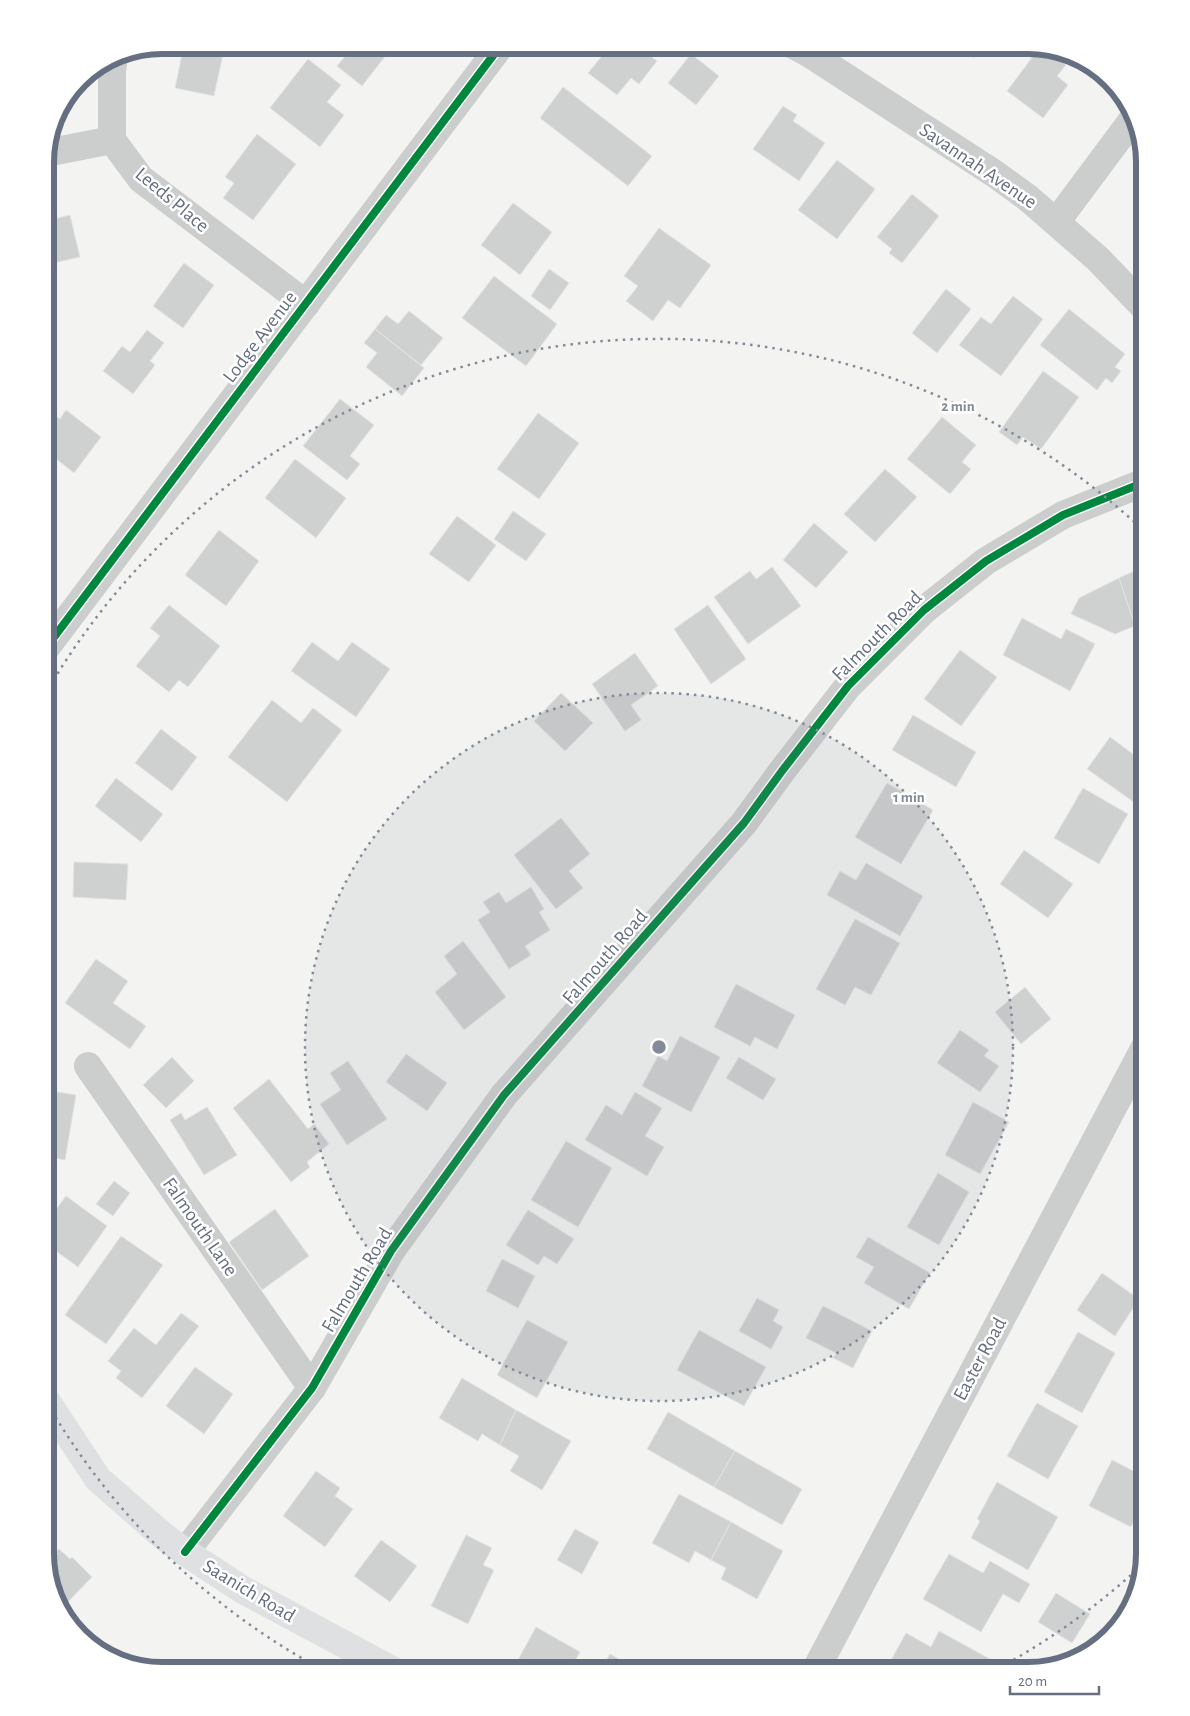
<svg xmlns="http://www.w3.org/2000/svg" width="1190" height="1716" viewBox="0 0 1190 1716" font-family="'Alegreya Sans',sans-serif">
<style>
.building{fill:#cfd0d0;stroke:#e2e3e2}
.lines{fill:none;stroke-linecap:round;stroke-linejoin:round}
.minor{stroke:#cccdcd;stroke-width:28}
.major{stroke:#dfe0e1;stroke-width:28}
.cycleway-casing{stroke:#fff;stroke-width:11}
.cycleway{stroke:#00873e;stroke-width:8}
.ring{fill:none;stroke:#838b99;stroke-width:2.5;stroke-dasharray:2.5 5}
.labels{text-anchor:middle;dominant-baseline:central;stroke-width:5;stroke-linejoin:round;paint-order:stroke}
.street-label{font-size:20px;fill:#656f81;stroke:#fff}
.rim{fill:none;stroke:#656f81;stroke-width:6}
.centre{fill:#838b99;stroke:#fff;stroke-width:2.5}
.ring-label{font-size:15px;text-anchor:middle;font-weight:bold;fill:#838b99;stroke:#fff;stroke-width:5;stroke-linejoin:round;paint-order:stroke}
</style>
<rect width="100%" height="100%" fill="#f3f4f2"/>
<g class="building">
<polygon points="184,45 225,45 214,96 175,88"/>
<polygon points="336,45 394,45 362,86 337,66 347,54"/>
<polygon points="588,45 636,45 657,61 639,84 631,78 617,95 588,73 602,56"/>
<polygon points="957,45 984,45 974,58"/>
<polygon points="1040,47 1066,65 1057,76 1068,85 1043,118 1007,91"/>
<polygon points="691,54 719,76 696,105 668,83"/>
<polygon points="308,59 341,85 327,102 344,115 320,147 270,108"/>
<polygon points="563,87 652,156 628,186 540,118"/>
<polygon points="783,106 797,115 793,121 825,143 799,181 753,149"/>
<polygon points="257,134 296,164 253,220 223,198 234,183 225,177"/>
<polygon points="837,160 875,189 837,239 798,210"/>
<polygon points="912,194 939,216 902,263 889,253 892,249 877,237"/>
<polygon points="513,203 552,232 520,275 481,245"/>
<polygon points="70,215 80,257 45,265 45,221"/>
<polygon points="659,228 711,265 680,308 668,300 653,321 626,301 638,286 624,276"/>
<polygon points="184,263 214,285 183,328 153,306"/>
<polygon points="549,269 569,283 550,310 531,296"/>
<polygon points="494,276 557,324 526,366 462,318"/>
<polygon points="946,289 971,309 937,353 912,333"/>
<polygon points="1013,296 1043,319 1001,376 959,345 981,317 991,324"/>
<polygon points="1069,309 1125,354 1115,367 1121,371 1112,383 1106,378 1097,390 1040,345"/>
<polygon points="409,311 443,338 421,365 375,329 386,315 398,324"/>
<polygon points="375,329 424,368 402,396 366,367 377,353 364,343"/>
<polygon points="147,330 164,343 150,361 155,365 133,394 103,371 122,346 130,352"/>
<polygon points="1043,371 1079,397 1041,449 1023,437 1017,445 999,432"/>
<polygon points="45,372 54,378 45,390"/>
<polygon points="340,399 374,425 350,456 360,464 347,480 303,446"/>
<polygon points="66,410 101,437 74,473 45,450 45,422 52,413 60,419"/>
<polygon points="538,413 579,443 539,499 497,469"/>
<polygon points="942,417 976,445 962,462 971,469 950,494 907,459"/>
<polygon points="295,459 346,498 316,538 265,498"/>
<polygon points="885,469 917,497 875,542 844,514"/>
<polygon points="45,490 51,495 45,503"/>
<polygon points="513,511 546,534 526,561 494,539"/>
<polygon points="457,516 496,545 469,582 429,554"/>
<polygon points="814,523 848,552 816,588 783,560"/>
<polygon points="219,530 259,561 226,606 185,575"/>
<polygon points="1145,566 1145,621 1135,626 1119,578"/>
<polygon points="772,567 801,606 748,644 714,597 750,571 756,579"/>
<polygon points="1119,578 1135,626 1115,634 1071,614 1079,598"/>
<polygon points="169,605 220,646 188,687 179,680 169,692 136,666 160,636 150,628"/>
<polygon points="708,605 746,659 711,684 674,629"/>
<polygon points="1022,618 1061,639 1066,629 1095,644 1070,691 1003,655"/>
<polygon points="312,642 338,661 352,642 390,669 356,717 291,671"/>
<polygon points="960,650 997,677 961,726 924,699"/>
<polygon points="635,653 658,686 631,705 641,720 625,731 592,684"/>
<polygon points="561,693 593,723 565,751 534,721"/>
<polygon points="272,700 301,723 313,708 342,730 287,802 228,757"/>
<polygon points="913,715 976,752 956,787 892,750"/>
<polygon points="161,729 197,757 172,791 135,763"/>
<polygon points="1110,737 1145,763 1145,810 1087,769"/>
<polygon points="116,778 163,814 141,842 95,806"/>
<polygon points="887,783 933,810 901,864 855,837"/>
<polygon points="1083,788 1128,814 1099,864 1054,838"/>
<polygon points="561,818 590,854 569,871 583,888 556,909 514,855"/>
<polygon points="1024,850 1073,884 1048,918 1000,884"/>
<polygon points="74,862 128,864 126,900 73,897"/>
<polygon points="866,863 923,896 900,936 827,895 840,871 856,880"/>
<polygon points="531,887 544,909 539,912 550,930 525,946 531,955 509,969 478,920 490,912 483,902 499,892 506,903"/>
<polygon points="855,919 900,943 871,995 855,987 845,1005 816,989"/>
<polygon points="463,941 506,997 464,1030 435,992 457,974 444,956"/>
<polygon points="96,959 128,981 113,1003 146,1026 130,1049 65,1003"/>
<polygon points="736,984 795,1015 777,1049 755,1037 750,1046 714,1027"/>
<polygon points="1025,987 1051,1019 1021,1044 995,1012"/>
<polygon points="960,1030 989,1050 984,1056 999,1066 980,1092 937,1063"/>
<polygon points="680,1036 720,1057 691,1112 642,1086 658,1056 667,1061"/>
<polygon points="406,1054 447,1083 427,1111 386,1082"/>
<polygon points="172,1057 194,1081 166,1108 143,1085"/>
<polygon points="739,1057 776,1079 763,1100 726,1078"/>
<polygon points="348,1061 387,1119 347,1145 320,1104 341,1090 330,1073"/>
<polygon points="269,1079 308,1129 314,1124 329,1144 307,1162 310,1167 291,1182 233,1108"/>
<polygon points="45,1090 76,1095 65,1160 45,1156"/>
<polygon points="635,1092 662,1108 645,1136 664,1147 647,1176 585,1140 606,1105 622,1115"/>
<polygon points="973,1102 1009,1122 980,1174 945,1155"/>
<polygon points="207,1107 237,1155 204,1175 170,1120 181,1113 185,1120"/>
<polygon points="566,1141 612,1168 578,1227 531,1200"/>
<polygon points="938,1173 969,1192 939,1245 907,1227"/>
<polygon points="114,1181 130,1193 113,1216 96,1204"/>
<polygon points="66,1196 107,1226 78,1267 45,1243 45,1225"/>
<polygon points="275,1209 309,1256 262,1290 229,1242"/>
<polygon points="528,1210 574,1239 557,1264 544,1256 538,1265 506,1245"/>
<polygon points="121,1236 163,1265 106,1344 65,1315"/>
<polygon points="868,1237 930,1273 909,1309 864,1283 874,1267 856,1257"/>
<polygon points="502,1259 535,1276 518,1308 486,1291"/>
<polygon points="1102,1273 1139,1299 1115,1336 1077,1310"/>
<polygon points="757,1298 779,1310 773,1321 783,1327 771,1349 739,1331"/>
<polygon points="823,1306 872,1331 853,1368 833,1358 836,1353 806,1338"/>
<polygon points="181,1313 199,1326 142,1398 116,1378 121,1371 108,1361 134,1328 156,1345"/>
<polygon points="527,1320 568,1342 537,1398 497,1375"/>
<polygon points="699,1330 766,1367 744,1406 677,1370"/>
<polygon points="1078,1332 1115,1353 1082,1413 1044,1392"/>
<polygon points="195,1367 233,1394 204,1434 166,1406"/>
<polygon points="462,1378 516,1410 500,1445 482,1434 478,1441 439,1418"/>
<polygon points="1037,1403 1078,1426 1048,1479 1007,1456"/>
<polygon points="516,1410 571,1441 542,1490 510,1471 519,1456 500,1445"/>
<polygon points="668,1412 735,1451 714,1487 647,1449"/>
<polygon points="735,1451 802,1489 782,1525 714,1487"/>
<polygon points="1112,1460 1145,1477 1145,1500 1131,1527 1089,1506"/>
<polygon points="316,1471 340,1488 335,1496 353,1509 325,1547 283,1516"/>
<polygon points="997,1482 1058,1517 1028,1570 971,1538 980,1521 977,1519"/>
<polygon points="679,1494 731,1522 711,1560 695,1551 689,1563 652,1543"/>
<polygon points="731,1522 783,1551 757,1599 721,1579 726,1568 711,1560"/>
<polygon points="575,1529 599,1542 582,1574 557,1560"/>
<polygon points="466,1535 492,1548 483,1565 494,1570 468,1624 431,1606"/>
<polygon points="381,1540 417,1566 390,1602 354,1576"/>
<polygon points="59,1549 70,1559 72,1557 92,1577 60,1610 47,1561"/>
<polygon points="949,1554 983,1573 990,1561 1030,1584 1019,1603 1003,1594 981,1632 923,1599"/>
<polygon points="1056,1593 1090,1614 1072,1643 1038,1622"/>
<polygon points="536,1627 580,1652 569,1671 512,1671"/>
<polygon points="939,1631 1010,1670 1010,1671 885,1671 906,1633 931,1647"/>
<polygon points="610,1654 640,1671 600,1671"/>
<polygon points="232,1664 235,1671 216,1671"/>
</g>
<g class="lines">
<g class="minor">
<polyline points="793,45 810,54 995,174 1028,198 1098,259 1145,308"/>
<polyline points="114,56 112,71 112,140 141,179 306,304"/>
<polyline points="46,153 112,140"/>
<polyline points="1057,221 1133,119"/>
<polyline points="45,649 501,45"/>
<polyline points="88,1066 312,1388"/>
<polyline points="185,1552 312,1388 391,1251 504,1095 744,823 782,771 848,686 924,610 986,561 1063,515 1145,482"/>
<polyline points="815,1671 1145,1047"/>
</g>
<polyline class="major" points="45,1399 98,1479 162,1535 185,1552 243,1590 394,1671"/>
<g class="cycleway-casing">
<g id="cycleway">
<polyline points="45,649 501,45"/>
<polyline points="185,1552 312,1388 391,1251 504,1095 744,823 782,771 848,686 924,610 986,561 1063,515 1145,482"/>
</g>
</g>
<use href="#cycleway" class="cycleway"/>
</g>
<circle cx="659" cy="1047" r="354" fill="#838b99" fill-opacity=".12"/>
<g class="ring">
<circle cx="659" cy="1047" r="354"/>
<path d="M1142 1565A708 708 0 0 1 997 1669M321 1669A708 708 0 0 1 46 1401M46 693A708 708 0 0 1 1142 529"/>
</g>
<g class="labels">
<g class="street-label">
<text transform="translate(978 166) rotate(34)">Savannah Avenue</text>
<text transform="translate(172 200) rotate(40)">Leeds Place</text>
<text transform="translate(260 337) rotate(-53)">Lodge Avenue</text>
<text transform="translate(877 636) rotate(-45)">Falmouth Road</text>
<text transform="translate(605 957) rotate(-49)">Falmouth Road</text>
<text transform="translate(200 1227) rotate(55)">Falmouth Lane</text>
<text transform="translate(357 1280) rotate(-59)">Falmouth Road</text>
<text transform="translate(980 1359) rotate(-62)">Easter Road</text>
<text transform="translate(249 1591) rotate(31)">Saanich Road</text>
</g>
</g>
<path d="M0 0H1190V1716H0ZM162 54H1028A108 108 0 0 1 1136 162V1554A108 108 0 0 1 1028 1662H162A108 108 0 0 1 54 1554V162A108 108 0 0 1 162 54Z" fill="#fff" fill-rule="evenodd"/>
<path class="rim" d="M162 54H1028A108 108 0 0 1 1136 162V1554A108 108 0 0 1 1028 1662H162A108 108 0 0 1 54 1554V162A108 108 0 0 1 162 54Z"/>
<circle cx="659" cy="1047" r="8" class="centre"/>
<g class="ring-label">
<text x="958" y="411">2 min</text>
<text x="909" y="802">1 min</text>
</g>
<path d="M1010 1686v8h89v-8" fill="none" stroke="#656f81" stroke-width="2.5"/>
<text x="1018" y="1686" font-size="15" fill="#656f81" stroke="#ffffff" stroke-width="4" paint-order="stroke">20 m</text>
</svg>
